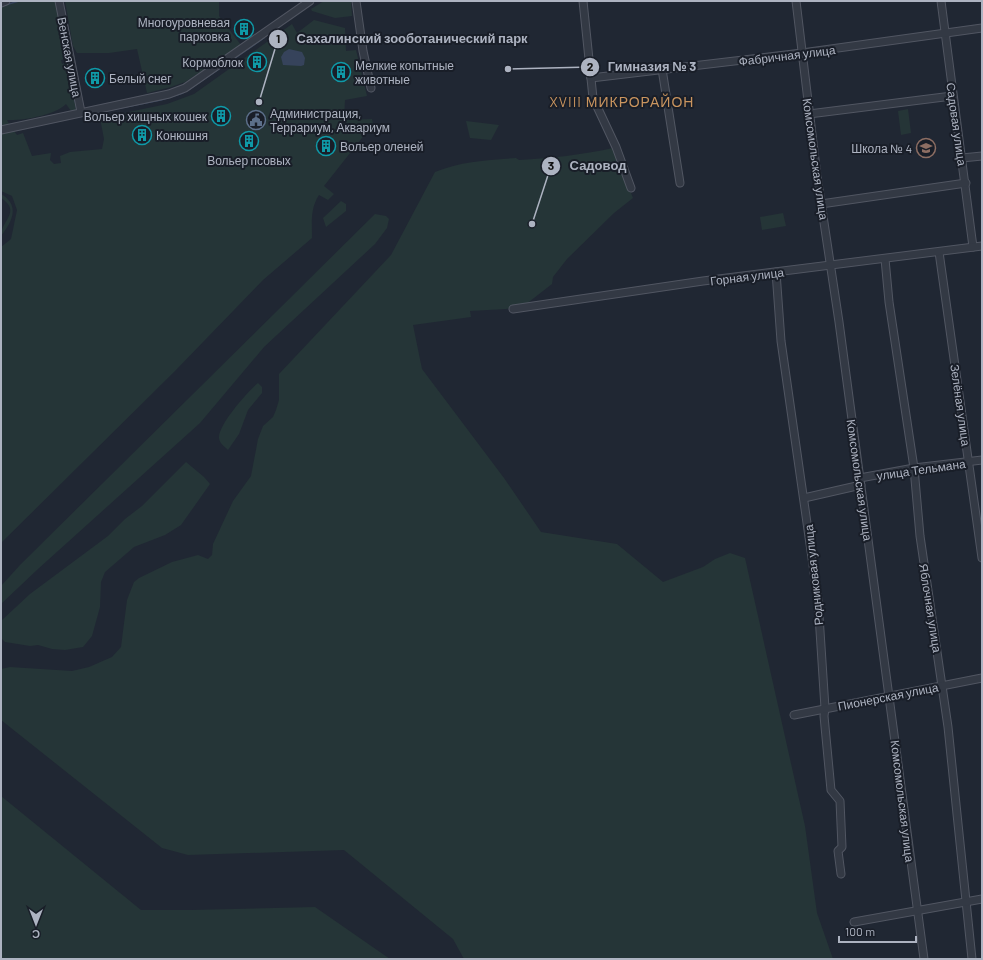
<svg xmlns="http://www.w3.org/2000/svg" width="983" height="960" viewBox="0 0 983 960" font-family="Barlow,sans-serif">
<style>
.green{fill:#253537}
.water{fill:#36435b}
.lines{fill:none;stroke-linecap:round;stroke-linejoin:round}
.stream{stroke:#36435b;stroke-width:1.5}
.minor-casing{stroke:#515662;stroke-width:9}
.minor{stroke:#333944;stroke-width:7}
.labels{text-anchor:middle;dominant-baseline:central;stroke-width:4;stroke-linejoin:round;paint-order:stroke}
.poi-label{font-size:12px;fill:#adb3c1;stroke:#191e28;text-anchor:start}
.street-label{font-size:12px;fill:#adb3c1;stroke:#191e28}
.quarter-label{font-size:14px;letter-spacing:1px;fill:#ca955f;stroke:#191e28}
.leader{fill:none;stroke:#adb3c1;stroke-width:1.5}
.callout-dot{fill:#adb3c1;stroke:#191e28;stroke-width:1.5}
.mark-label{font-size:12px;text-anchor:middle;font-weight:bold;fill:#111}
.callout-label{font-size:13px;text-anchor:middle;font-weight:bold;fill:#adb3c1;stroke:#191e28;stroke-width:4;stroke-linejoin:round;paint-order:stroke}
</style>
<rect width="100%" height="100%" fill="#202733"/>
<g class="green">
<path d="M18 1H55L56 3 67 58 61 60 62 64 68 62 76 110 71 111 66 104C56 115 22 121 7 120L9 124 1 126V6Z"/>
<polygon points="65,1 219,1 219,16 241,45 185,82 171,87 147,93 137,49 109,53 77,53 73,46"/>
<polygon points="324,1 351,1 352,16 335,18 312,11 311,9"/>
<path d="M314 20 345 28 346 51 356 50 367 96 345 100 344 120 372 119 373 124 324 186 334 194 328 200 319 195C310 209 312 222 312 238L263 280 175 371 1 543V247L11 239 17 210 12 196 1 191V134L14 131 17 135 23 133 32 156 51 153 50 160 54 164 61 163 60 156 70 152 102 149 104 139 100 118 167 104 194 94 292 24 297 33Z"/>
<polygon points="908,109 911,133 901,135 898,111"/>
<polygon points="466,121 499,125 491,140 470,138"/>
<path d="M613 148 633 198 614 213 567 259 553 277 552 284 525 305 506 309 470 311 471 317 413 325 422 369 504 478 541 532 617 544 663 582 703 567 715 559 730 553 745 558 805 826 817 913 833 959H464L453 939 344 850 188 855 162 848 1 720V669L10 667 72 671 89 667 112 657 121 647 127 600 134 582 139 578 172 562 198 555 208 559 212 555 213 544 233 501 251 476 258 439 263 426 273 417 276 410 279 400V374L391 255 435 172C461 161 488 160 516 158L519 160C551 158 582 155 613 148Z"/>
<path d="M1 194C20 205 13 221 1 236 1 220 22 212 1 198Z"/>
<polygon points="341,201 346,204 346,211 326,227 323,218"/>
<polygon points="783,213 786,226 762,230 760,217"/>
<polygon points="375,214 386,216 389,219 387,228 375,244 264,347 200,423 38,569 1,604 1,586 20,565"/>
<path d="M258 383 262 387V393L248 410 239 434 228 450C225 447 219 443 219 438 218 425 248 391 258 383Z"/>
<polygon points="186,462 204,477 210,484 181,525 165,535 134,547 105,572 101,582 100,607 92,636 83,647 65,650 52,649 38,645 30,646 5,642 1,638 1,621 30,594 108,536 125,519 142,506"/>
<polygon points="1,796 141,910 191,910 315,907 390,959 1,959"/>
</g>
<polygon class="water" points="289,49 302,52 305,58 304,65 301,66 283,65 281,57 284,52"/>
<g class="lines">
<g class="stream">
<polyline points="5,5 19,1"/>
<polyline points="271,33 277,29"/>
<polyline points="190,89 264,38"/>
<polyline points="73,91 77,109"/>
<polyline points="110,110 161,100 183,93"/>
</g>
<g class="minor-casing">
<g id="minor">
<polyline points="59,1 81,112"/>
<polyline points="356,1 363,51 371,88"/>
<polyline points="583,1 593,98 616,147 631,188"/>
<polyline points="796,1 817,176 839,322 924,959"/>
<polyline points="941,1 973,247"/>
<polyline points="1,3 6,1"/>
<polyline points="662,69 680,183"/>
<polyline points="591,78 802,53 982,28"/>
<polyline points="809,114 952,96"/>
<polyline points="1,130 169,94 185,88 310,1"/>
<polyline points="962,158 982,156"/>
<polyline points="821,204 966,183"/>
<polyline points="939,252 982,558"/>
<polyline points="885,259 889,302 914,468 920,536 948,727 972,959"/>
<polyline points="776,272 781,341 818,600 825,708 824,716 831,790 840,801 842,847 838,851 841,874"/>
<polyline points="513,309 703,281 982,246"/>
<polyline points="860,478 914,468 982,460"/>
<polyline points="804,498 861,485"/>
<polyline points="794,715 982,678"/>
<polyline points="854,922 982,899"/>
</g>
</g>
<use href="#minor" class="minor"/>
</g>
<defs>
<g id="building-ring" transform="scale(1)"><circle r="9.5" fill="#191e28" stroke="#0f9aa8" stroke-width="1.5"/><path d="M-4-6H4V6H1V3H-1V6H-4ZM-2.5-4.3h1.7v1.8h-1.7ZM.8-4.3h1.7v1.8H.8ZM-2.5-1h1.7V.8h-1.7ZM.8-1h1.7V.8H.8Z" fill="#0f9aa8"/></g>
<g id="civic-ring" transform="scale(1)"><circle r="9.5" fill="#191e28" stroke="#5c6f8a" stroke-width="1.5"/><path d="M-.6-6.5H3V-4.5H.6V-3L4-1V1h2V6H-6V1h2V-1L-.6-3ZM-1.2 2.5V6h2.4V2.5Z" fill="#5c6f8a"/></g>
<g id="school-ring" transform="scale(1)"><circle r="9.5" fill="#191e28" stroke="#8d6e63" stroke-width="1.5"/><path d="M0-5L7-2L0 1L-7-2ZM-4 1L0 2.5L4 1V4Q0 6-4 4Z" fill="#8d6e63"/></g>
</defs>
<g fill-rule="evenodd">
<use href="#building-ring" x="244" y="29"/>
<use href="#building-ring" x="257" y="62"/>
<use href="#building-ring" x="341" y="72"/>
<use href="#building-ring" x="95" y="78"/>
<use href="#building-ring" x="221" y="116"/>
<use href="#civic-ring" x="256" y="120"/>
<use href="#building-ring" x="142" y="135"/>
<use href="#building-ring" x="249" y="141"/>
<use href="#building-ring" x="326" y="146"/>
<use href="#school-ring" x="926" y="148"/>
</g>
<g class="labels">
<g class="poi-label">
<text x="230" y="22" text-anchor="end">Многоуровневая<tspan x="230" dy="14">парковка</tspan></text>
<text x="243" y="62" text-anchor="end">Кормоблок</text>
<text x="355" y="65">Мелкие копытные<tspan x="355" dy="14">животные</tspan></text>
<text x="109" y="78">Белый снег</text>
<text x="270" y="113">Администрация,<tspan x="270" dy="14">Террариум, Аквариум</tspan></text>
<text x="207" y="116" text-anchor="end">Вольер хищных кошек</text>
<text x="156" y="135">Конюшня</text>
<text x="340" y="146">Вольер оленей</text>
<text x="912" y="148" text-anchor="end">Школа № 4</text>
<text x="249" y="160" text-anchor="middle">Вольер псовых</text>
</g>
<g class="street-label">
<text transform="translate(787 55) rotate(-7)">Фабричная улица</text>
<text transform="translate(70 57) rotate(79)">Венская улица</text>
<text transform="translate(957 124) rotate(82)">Садовая улица</text>
<text transform="translate(816 159) rotate(82)">Комсомольская улица</text>
<text transform="translate(747 276) rotate(-7)">Горная улица</text>
<text transform="translate(961 405) rotate(82)">Зелёная улица</text>
<text transform="translate(921 469) rotate(-8)">улица Тельмана</text>
<text transform="translate(860 480) rotate(82)">Комсомольская улица</text>
<text transform="translate(813 575) rotate(-96)">Родниковая улица</text>
<text transform="translate(931 608) rotate(81)">Яблочная улица</text>
<text transform="translate(888 696) rotate(-11)">Пионерская улица</text>
<text transform="translate(903 801) rotate(83)">Комсомольская улица</text>
</g>
<g class="quarter-label">
<text x="622" y="101">XVIII МИКРОРАЙОН</text>
</g>
</g>
<path class="leader" d="M259 102L278 39M508 69L590 67M532 224L551 166"/>
<g class="callout-dot">
<circle cx="259" cy="102" r="4"/>
<circle cx="508" cy="69" r="4"/>
<circle cx="532" cy="224" r="4"/>
<circle cx="278" cy="39" r="10"/>
<circle cx="590" cy="67" r="10"/>
<circle cx="551" cy="166" r="10"/>
</g>
<g class="mark-label">
<text x="278" y="43">1</text>
<text x="590" y="71">2</text>
<text x="551" y="170">3</text>
</g>
<g class="callout-label">
<text x="412" y="43">Сахалинский зооботанический парк</text>
<text x="652" y="71">Гимназия № 3</text>
<text x="598" y="170">Садовод</text>
</g>
<rect width="983" height="960" fill="none" stroke="#adb3c1" stroke-width="4"/>
<g transform="translate(36 924) rotate(180)" stroke="#191e28" stroke-width="3" paint-order="stroke">
<path d="M0-3L7 15L0 10L-7 15Z" fill="#adb3c1"/>
<text y="-6" font-size="11" font-weight="bold" text-anchor="middle" fill="#adb3c1">С</text>
</g>
<path d="M839 936v6h77v-6" fill="none" stroke="#adb3c1" stroke-width="2"/>
<text x="845" y="936" font-size="12" fill="#adb3c1" stroke="#191e28" stroke-width="3" paint-order="stroke">100 m</text>
</svg>
